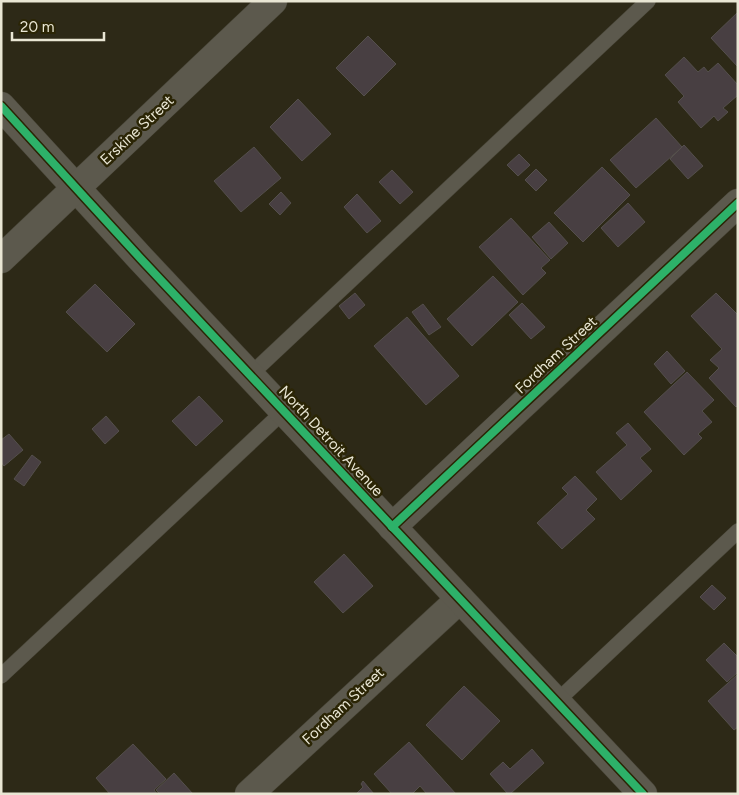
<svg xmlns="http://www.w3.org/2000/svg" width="739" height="795" viewBox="0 0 739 795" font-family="Figtree,sans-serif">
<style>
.building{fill:#483f42;stroke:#544f4c}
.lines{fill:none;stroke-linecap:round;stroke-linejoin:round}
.lane-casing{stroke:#474436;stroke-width:16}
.street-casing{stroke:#474436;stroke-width:29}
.secondary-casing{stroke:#474436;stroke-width:29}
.lane{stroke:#5c594d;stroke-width:15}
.street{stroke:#5c594d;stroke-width:28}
.secondary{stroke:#5c594d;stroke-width:28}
.cycleway-casing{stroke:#2b2505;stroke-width:11}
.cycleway{stroke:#2db169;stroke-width:8}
.labels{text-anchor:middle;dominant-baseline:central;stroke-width:5;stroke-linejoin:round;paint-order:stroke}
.street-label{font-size:15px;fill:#e9e6d4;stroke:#2b2505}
</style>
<rect width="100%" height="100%" fill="#2d2917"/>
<g class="building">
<polygon points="738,12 738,67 711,38"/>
<polygon points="368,36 396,64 364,96 336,68"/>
<polygon points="684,57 698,72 704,67 708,72 718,63 738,85 738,95 723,108 728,112 718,121 714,116 701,128 678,102 684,96 665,75"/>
<polygon points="298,99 331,134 302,161 270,127"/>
<polygon points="656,118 682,147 636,188 610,160"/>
<polygon points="684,145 703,166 688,179 670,159"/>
<polygon points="254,147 281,178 241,212 214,181"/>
<polygon points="519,154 530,165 518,176 507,165"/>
<polygon points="602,167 630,195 583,242 554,213"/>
<polygon points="536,169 547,180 536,191 525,180"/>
<polygon points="392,170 413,192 400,204 379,182"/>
<polygon points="281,192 291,203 280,215 269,204"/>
<polygon points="357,194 381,221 367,233 344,207"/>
<polygon points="628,203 645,222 618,247 601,228"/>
<polygon points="511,218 550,260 541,268 546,273 523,295 479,247"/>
<polygon points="549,222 568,243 551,259 532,237"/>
<polygon points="493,276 518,302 472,346 447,319"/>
<polygon points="95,284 135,324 107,352 66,312"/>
<polygon points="355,293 365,305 349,319 339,306"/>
<polygon points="716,293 738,315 738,405 736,407 709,378 719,368 710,360 722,349 691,316"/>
<polygon points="522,303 545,327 531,339 509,315"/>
<polygon points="423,304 441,327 429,335 412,312"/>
<polygon points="407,317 459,376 426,405 374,346"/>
<polygon points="667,351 685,371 671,384 654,364"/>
<polygon points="687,372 714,400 702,411 712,422 698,434 702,438 684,455 644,412"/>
<polygon points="199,396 223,421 196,446 172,421"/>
<polygon points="106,416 119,431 105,444 92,429"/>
<polygon points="628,423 651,449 640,458 652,471 621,500 596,472 627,445 616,433"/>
<polygon points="9,434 23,450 4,466 1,462 1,440"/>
<polygon points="32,455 41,462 24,486 14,479"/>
<polygon points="575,476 597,499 586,510 595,519 562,549 537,523 568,494 562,488"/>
<polygon points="344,554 373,586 343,613 314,582"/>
<polygon points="712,585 726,598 714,610 700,597"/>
<polygon points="724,643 738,657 738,672 727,682 706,660"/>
<polygon points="738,674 738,727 734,730 708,701"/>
<polygon points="464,686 500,721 462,760 426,725"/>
<polygon points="409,742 456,794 427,794 420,786 412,794 392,794 374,774"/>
<polygon points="133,744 166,779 154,790 157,794 110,794 96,778"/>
<polygon points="532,749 544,763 510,794 508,794 490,774 503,762 510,769"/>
<polygon points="174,773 193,794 160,794 156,790"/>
<polygon points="363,781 374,794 356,794 363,787 361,784"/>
</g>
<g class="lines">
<g class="lane-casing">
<g id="lane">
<polyline points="250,375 648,1"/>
<polyline points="1,676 284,411"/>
<polyline points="556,702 738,531"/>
</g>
</g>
<g class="street-casing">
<g id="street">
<polyline points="392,527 738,203"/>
<polyline points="249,794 460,599"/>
</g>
</g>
<g class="secondary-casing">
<g id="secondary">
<polyline points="1,106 141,259 643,794"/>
<polyline points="1,259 273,1"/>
</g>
</g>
<use href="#lane" class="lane"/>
<use href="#street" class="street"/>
<use href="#secondary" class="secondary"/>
<g class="cycleway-casing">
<g id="cycleway">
<polyline points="1,106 141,259 643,794"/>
<polyline points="392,527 738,203"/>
</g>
</g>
<use href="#cycleway" class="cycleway"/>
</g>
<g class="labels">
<g class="street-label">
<text transform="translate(137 130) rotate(-43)">Erskine Street</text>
<text transform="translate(556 355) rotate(-43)">Fordham Street</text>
<text transform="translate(331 441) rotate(47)">North Detroit Avenue</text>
<text transform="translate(343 706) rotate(-43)">Fordham Street</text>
</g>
</g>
<rect width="739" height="795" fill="none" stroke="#e9e6d4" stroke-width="5"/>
<path d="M12 32v8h92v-8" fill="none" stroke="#e9e6d4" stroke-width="2.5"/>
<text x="20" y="32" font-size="15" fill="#e9e6d4" stroke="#2b2505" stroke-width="4" paint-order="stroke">20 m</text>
</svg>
